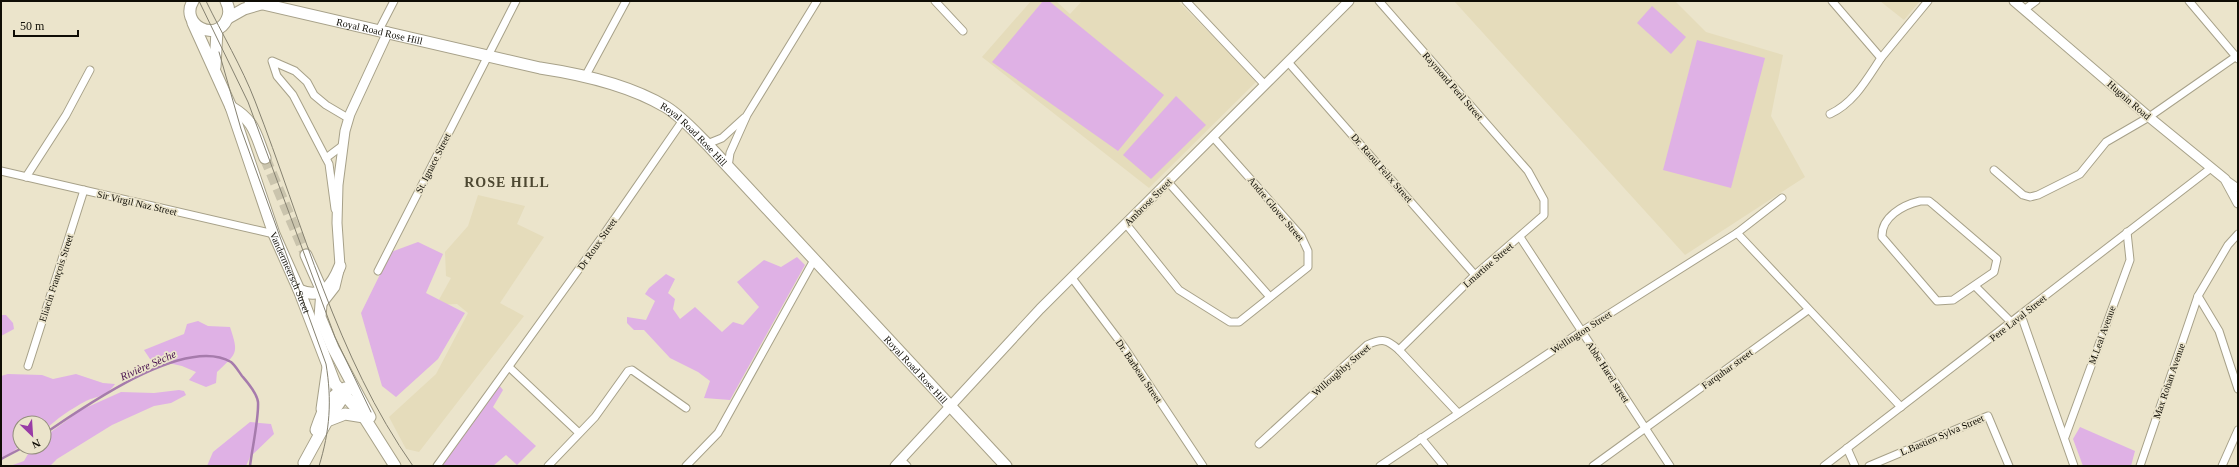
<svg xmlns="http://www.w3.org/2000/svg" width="2239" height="467" viewBox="0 0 2239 467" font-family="'Times New Roman',serif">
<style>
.built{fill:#e5dcbb}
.green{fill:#dfb1e5}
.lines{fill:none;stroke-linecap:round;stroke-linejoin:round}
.stream{stroke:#a67bac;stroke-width:2.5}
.primary-tunnel{stroke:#cac4ad;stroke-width:11;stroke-dasharray:11 5.5;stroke-linecap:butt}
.street-casing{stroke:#a7a189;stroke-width:9}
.secondary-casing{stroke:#a7a189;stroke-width:11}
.primary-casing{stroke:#a7a189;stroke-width:13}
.street{stroke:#fff;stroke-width:7}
.secondary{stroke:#fff;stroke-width:9}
.primary{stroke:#fff;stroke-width:11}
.tram{stroke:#858170;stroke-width:1}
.labels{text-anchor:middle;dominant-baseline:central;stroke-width:3.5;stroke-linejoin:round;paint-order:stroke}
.street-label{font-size:10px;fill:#0f0d05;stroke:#ebe4cb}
.water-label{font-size:11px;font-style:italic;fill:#48114f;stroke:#ebe4cb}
.district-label{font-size:14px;font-weight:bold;letter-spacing:1px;fill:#4d4832;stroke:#ebe4cb}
</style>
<rect width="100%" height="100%" fill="#ebe4cb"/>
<g class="built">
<polygon points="1031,1 1056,1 1070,14 1082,1 1178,1 1257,81 1149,188 982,57"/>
<polygon points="1454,1 1675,1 1706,32 1783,55 1771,116 1805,177 1685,255"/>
<polygon points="1880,1 1920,1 1904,20"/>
<polygon points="478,195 525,206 517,224 544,237 500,303 524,316 419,452 406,449 389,417 436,374 468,313 457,304 436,305 451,278 446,276 445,252 468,226"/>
</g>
<g class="green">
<polygon points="1043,1 1049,1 1164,95 1118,151 992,62"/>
<polygon points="1652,6 1686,37 1671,54 1637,23"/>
<polygon points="1697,40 1765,58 1731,188 1663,170"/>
<polygon points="1176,96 1206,125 1151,179 1123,155"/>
<polygon points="418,242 443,254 426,293 465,313 438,359 396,397 382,386 361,313 391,252"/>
<polygon points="797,257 805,265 730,400 704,398 710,381 698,372 670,358 644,330 634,330 627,323 627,317 646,320 655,301 645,294 649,288 666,274 675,279 668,293 675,299 673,309 680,319 695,307 722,332 733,322 743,325 759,307 737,282 764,260 781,267"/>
<polygon points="1,315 6,315 13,323 14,329 1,336"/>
<path d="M198 321 208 326 230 327C239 354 237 353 217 372L216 383 206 387 189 380 196 372 182 366 150 359 144 350 184 334 187 324Z"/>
<path d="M8 374 42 375 53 379 76 374 103 383 115 384C105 398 99 395 86 401 71 409 56 419 44 431V423H20V446L1 461V376Z"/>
<polygon points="499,385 503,390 493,407 536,446 517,465 506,455 493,466 445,466 442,464"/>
<polygon points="179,390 184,391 186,395 171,403 154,406 112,425 57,459 50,466 10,466 24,461 32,447 44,447 44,437 81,410 121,392 154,393"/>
<polygon points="250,422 271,424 274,434 250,457 246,466 207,466 213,452"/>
<polygon points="2080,427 2135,451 2131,466 2083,466 2073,439"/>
</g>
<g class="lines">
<g class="stream">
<path d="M44 434C83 408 184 335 231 362 235 365 239 372 242 376 248 383 257 393 258 402 259 418 252 449 250 466"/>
<polyline points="1,459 24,447"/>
</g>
<polyline class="primary-tunnel" points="265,158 306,255"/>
<g class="street-casing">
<g id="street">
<polyline points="935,1 963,31"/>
<polyline points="1186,1 1265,85"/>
<polyline points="1379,1 1528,171 1544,200 1544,215 1475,275 1399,350"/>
<polyline points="1832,1 1881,58 1928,1"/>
<polyline points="2189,1 2238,59"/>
<polyline points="2024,10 2036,1"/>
<polyline points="379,30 394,1"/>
<polyline points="1288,62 1475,275"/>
<polyline points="586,75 626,1"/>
<path d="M1830 114C1854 103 1867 79 1881 58"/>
<polyline points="707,144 722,138 744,118"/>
<polyline points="326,158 342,146"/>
<polyline points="728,167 730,153 747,115 817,1"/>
<polyline points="1994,170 2023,195 2030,197 2038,195 2080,174 2106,142 2149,117 2238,55"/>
<polyline points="1,171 274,234"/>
<polyline points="26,177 66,115 90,70"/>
<polyline points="2225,179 2238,188"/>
<polyline points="1168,182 1270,297"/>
<path d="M1920 201H1929L1934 205 1997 259 1994 272 1953 300 1937 301 1882 237C1881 217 1903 205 1920 201Z"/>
<polyline points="335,209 329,164 293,95 277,76 272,61 295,71 307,82 314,95 326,105 348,118"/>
<polyline points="1126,224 1179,290 1230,322 1239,322 1308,267 1308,251 1301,236 1213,137"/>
<polyline points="1737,233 1901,407"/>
<polyline points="1520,237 1670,466"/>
<polyline points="378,271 516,1"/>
<polyline points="1072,278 1124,347 1203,466"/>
<polyline points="1975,286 2012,323"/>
<polyline points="2198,296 2219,331 2238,389"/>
<polyline points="2021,315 2074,466"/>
<polyline points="28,366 84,190"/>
<polyline points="509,367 578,432"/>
<polyline points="2065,437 2130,260 2127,232"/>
<polyline points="1421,438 1444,466"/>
<path d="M1259 444 1367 345C1382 338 1387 339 1399 350L1458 413"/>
<polyline points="1847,448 1855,466"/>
<polyline points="901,460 907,466"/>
<polyline points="437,466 602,237 683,120"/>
<polyline points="548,466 595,417 628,371 632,370 686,408"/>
<polyline points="686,466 718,433 814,260"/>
<polyline points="1380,466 1582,331 1737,233 1782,198"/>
<polyline points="1593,466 1808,310"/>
<polyline points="1824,466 2211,168"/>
<polyline points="1869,466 1988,416 2009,466"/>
<polyline points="2140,466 2198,296 2228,245 2238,234"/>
<polyline points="2222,466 2238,430"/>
</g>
</g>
<g class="secondary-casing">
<g id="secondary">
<polyline points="2014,1 2149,117 2225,179 2238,203"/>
<polyline points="321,305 335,287 340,266 337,223 338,185 345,131 350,114 388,32"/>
<polyline points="895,466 1040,309 1349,1"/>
</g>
</g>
<g class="primary-casing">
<g id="primary">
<path d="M193 1C179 24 216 44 227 19 230 13 229 7 226 1"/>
<path id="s1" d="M250 1 540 68C580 74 631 86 666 107 682 117 694 131 707 144L1006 466"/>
<polyline points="228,18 244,9 261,4"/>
<path id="s2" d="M193 23 231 107 274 234 299 290 335 384 364 417 395 466"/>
<polyline points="215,67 217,30"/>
<path d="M231 107C255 121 255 133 265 158"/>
<polyline points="306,255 322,291 320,317 333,348 370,417"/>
<path d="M299 290C322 300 332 286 340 266"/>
<polyline points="322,409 328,367"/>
<polyline points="327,421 345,414 364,417"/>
<path d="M316 430C322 412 328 393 348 390"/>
<polyline points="304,463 327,421 344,396 345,388"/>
</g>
</g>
<use href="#street" class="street"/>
<use href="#secondary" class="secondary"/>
<use href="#primary" class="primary"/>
<g class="tram">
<polyline points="199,1 248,102 335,337 371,412"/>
<path d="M206 1C222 34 242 67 255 101 303 224 336 357 413 466"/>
<path d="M219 52 241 129 326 364C332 400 330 431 319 466"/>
</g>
</g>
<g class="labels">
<g class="street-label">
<text stroke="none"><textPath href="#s1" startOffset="133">Royal Road Rose Hill</textPath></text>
<text transform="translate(1453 86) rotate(49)">Raymond Peril Street</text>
<text transform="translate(2129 100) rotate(41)">Hugnin Road</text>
<text stroke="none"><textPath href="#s1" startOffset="469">Royal Road Rose Hill</textPath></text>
<text transform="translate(433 163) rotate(-63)">St. Ignace Street</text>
<text transform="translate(1382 168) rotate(49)">Dr. Raoul Felix Street</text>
<text transform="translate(1148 202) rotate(-45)">Ambrose Street</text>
<text transform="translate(137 203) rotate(13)">Sir Virgil Naz Street</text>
<text transform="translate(1276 209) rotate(50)">Andre Glover Street</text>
<text transform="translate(597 244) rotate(-55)">Dr Roux Street</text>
<text transform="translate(1488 265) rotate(-41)">Lmartine Street</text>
<text stroke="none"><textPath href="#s2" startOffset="268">Vandermeersch Street</textPath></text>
<text transform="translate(56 278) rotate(-72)">Eliacin François Street</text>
<text transform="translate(2018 318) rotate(-38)">Pere Laval Street</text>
<text transform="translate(1581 332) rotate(-33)">Wellington Street</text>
<text transform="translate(2102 335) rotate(-70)">M.Leal Avenue</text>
<text stroke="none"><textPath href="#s1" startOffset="793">Royal Road Rose Hill</textPath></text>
<text transform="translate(1727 369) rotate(-36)">Farquhar street</text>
<text transform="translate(1341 370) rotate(-41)">Willoughby Street</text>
<text transform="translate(1139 371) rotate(56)">Dr. Barbeau Street</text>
<text transform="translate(1608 372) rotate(57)">Abbe Harel street</text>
<text transform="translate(2169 381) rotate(-71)">Max Rohan Avenue</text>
<text transform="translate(1942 435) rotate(-23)">L.Bastien Sylva Street</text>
</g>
<g class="water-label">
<text transform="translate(148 365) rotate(-24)">Rivière Sèche</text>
</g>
<g class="district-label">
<text x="507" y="182">ROSE HILL</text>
</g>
</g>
<rect width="2239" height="467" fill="none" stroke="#0f0d05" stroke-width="4"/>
<g transform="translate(32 435) rotate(155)"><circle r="19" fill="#ebe4cb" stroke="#938e7c"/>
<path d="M0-3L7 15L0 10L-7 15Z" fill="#993ca6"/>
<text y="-6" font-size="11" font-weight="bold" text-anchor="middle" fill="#0f0d05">N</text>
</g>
<path d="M14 30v6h64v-6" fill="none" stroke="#0f0d05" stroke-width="2"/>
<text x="20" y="30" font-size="12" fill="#0f0d05" stroke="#ebe4cb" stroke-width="3" paint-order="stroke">50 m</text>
</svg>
